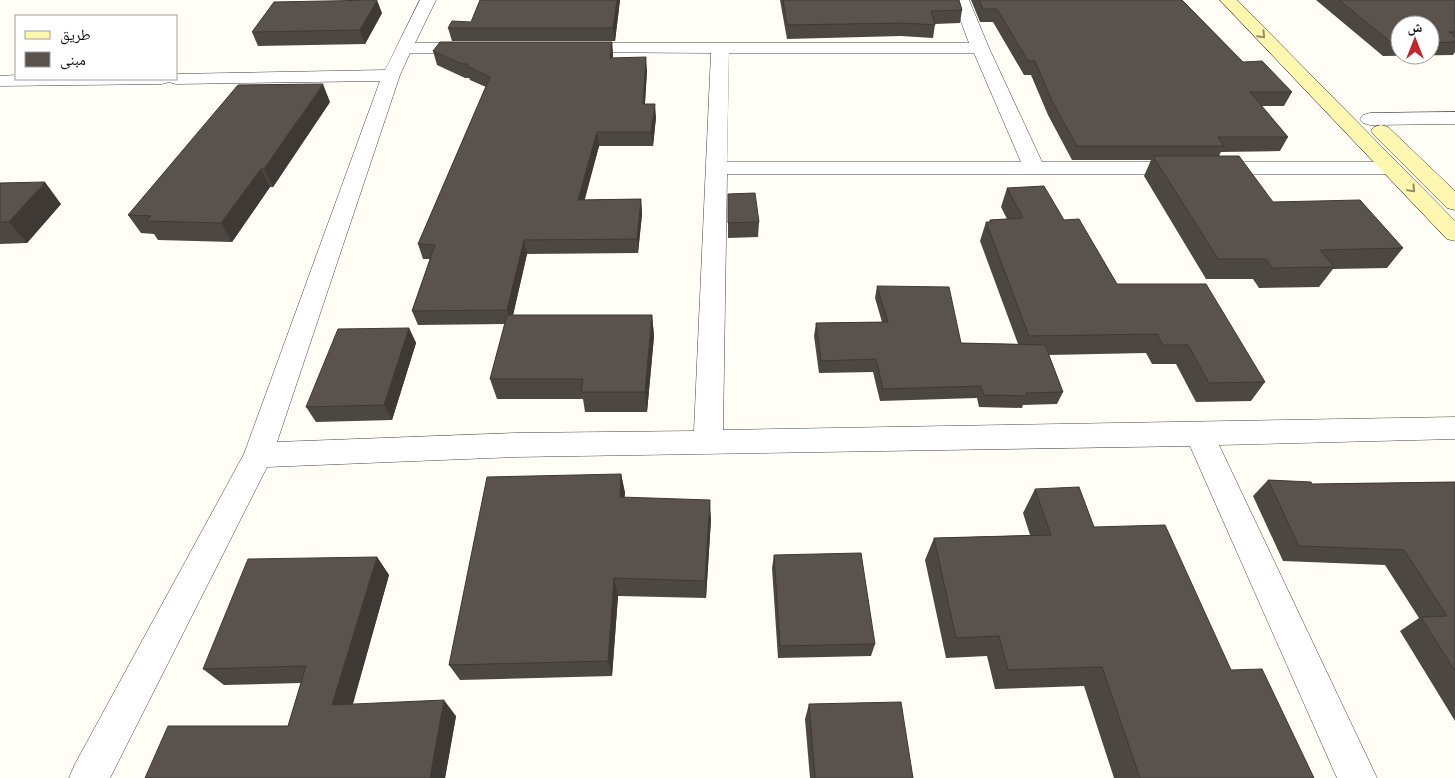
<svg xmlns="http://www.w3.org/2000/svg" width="1455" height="778" viewBox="0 0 1455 778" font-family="Merriweather,'Noto Naskh Arabic',serif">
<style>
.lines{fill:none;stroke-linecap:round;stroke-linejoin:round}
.street-casing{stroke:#444;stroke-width:1}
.secondary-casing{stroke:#333;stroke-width:1}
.street{fill:#fff;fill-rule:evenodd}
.secondary{fill:#fff6b0;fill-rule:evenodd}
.wall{fill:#4d4742;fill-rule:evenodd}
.shaded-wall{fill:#3f3936}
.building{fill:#5a524d;stroke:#3f3936}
.oneway{stroke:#948f68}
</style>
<rect width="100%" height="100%" fill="#fffdf5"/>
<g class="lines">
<g class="street-casing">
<g id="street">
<path d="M420 0H436L415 43H473L479 44 482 48 479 52 473 53H410L400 75 277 442 515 433 694 431 711 53 568 52 565 48 568 44 574 43H969L953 0H969L989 48 1042 162H1392L1399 164 1402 168 1399 172 1392 174H727L723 430 1455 417V439L1219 445 1377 778H1337L1190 446 515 457 267 467 110 778H69L75 764 244 454 380 81 176 84 169 82 162 84 0 86V76L16 75V79H176V74L385 70ZM729 53H974L1021 162H727Z"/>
<polygon points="1455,112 1455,124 1370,125 1363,123 1360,119 1363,115 1370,113"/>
</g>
</g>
<g class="secondary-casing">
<g id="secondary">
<polygon points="1220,0 1237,0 1455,221 1455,241 1447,239"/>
<polygon points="1381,125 1388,127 1455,191 1455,210 1447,208 1374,135 1371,131 1374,127"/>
</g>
</g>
<use href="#street" class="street"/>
<use href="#secondary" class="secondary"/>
</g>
<g class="wall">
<polygon points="620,0 615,41 452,41 448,28 471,22"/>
<polygon points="780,0 959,0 962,10 960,23 935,24 933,38 901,36 787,39"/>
<polygon points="971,0 1182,0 1243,62 1292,92 1284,106 1261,106 1288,137 1280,151 1221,152 1219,156 1273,202 1403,248 1387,268 1333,269 1319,287 1259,288 1253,279 1206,279 1144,176 1151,160 1072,160 1048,115 1031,75 1024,75 993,22 980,22"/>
<path d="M1316 0H1455V52L1453 55 1383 56ZM1400 25H1430V55H1400Z"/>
<polygon points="382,13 365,44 258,46 252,32"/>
<polygon points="612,42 613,58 647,70 645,104 656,117 653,146 599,146 584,200 641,199 642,214 638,253 527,254 513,315 652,315 654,336 647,412 585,412 583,399 497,399 490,379 505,324 418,325 412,311 430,259 423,259 418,244 486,87 470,80 469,78 465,78 437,65 433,51"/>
<polygon points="330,102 273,187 270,187 232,242 158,240 154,234 141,233 128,215"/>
<polygon points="0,183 61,204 27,243 0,244"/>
<polygon points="1007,188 1064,220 1117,284 1265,382 1251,401 1196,402 1176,364 1152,364 1146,353 1049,355 1063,392 1057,404 1023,405 1022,408 979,407 977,398 880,401 873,372 819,373 814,336 816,323 882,322 875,298 877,286 961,343 1018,344 980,241 986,222 989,222 990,220 1007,219 1001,207"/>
<polygon points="728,194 759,222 758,237 728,238"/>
<polygon points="409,328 416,343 392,420 316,422 306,407"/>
<polygon points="621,474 625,493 624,497 711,519 706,598 618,596 612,676 460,680 449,665"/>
<polygon points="1268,480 1312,484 1455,482 1455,721 1400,631 1419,618 1385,565 1283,561 1253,496"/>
<polygon points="1035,489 1094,527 1231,670 1314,778 1114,778 1084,686 995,689 987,656 946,658 925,560 934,538 1030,535 1023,513"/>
<polygon points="774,555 875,644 871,656 778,658 772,568"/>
<polygon points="377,557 389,575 353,704 456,716 445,778 145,778 288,726 301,683 224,685 203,669"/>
<polygon points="809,704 913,778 810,778 805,719"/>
</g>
<g class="shaded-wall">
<polygon points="377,0 382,13 365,44 360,30"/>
<polygon points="617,0 620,0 615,41 613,28"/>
<polygon points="612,42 613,55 611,71 610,58"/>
<polygon points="646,57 647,70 644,117 643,104"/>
<polygon points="323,84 330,102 273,187 264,169"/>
<polygon points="655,104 656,117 653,146 651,132"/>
<polygon points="597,132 599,146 581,214 578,200"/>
<polygon points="261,169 270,187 232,242 221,223"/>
<polygon points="45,182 61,204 27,243 9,222"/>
<polygon points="641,199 642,214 638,253 637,239"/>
<polygon points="524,240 527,254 511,324 507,310"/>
<polygon points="652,315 654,336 647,412 645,392"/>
<polygon points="409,328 416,343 392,420 384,405"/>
<polygon points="621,474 625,493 623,516 620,497"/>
<polygon points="710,500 711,519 706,598 705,581"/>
<polygon points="377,557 389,575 348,720 332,705"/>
<polygon points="614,578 618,596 612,676 608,661"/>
<polygon points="444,700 456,716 445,778 430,778"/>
</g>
<g class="building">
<polygon points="377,0 360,30 252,32 274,2"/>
<polygon points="480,0 617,0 613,28 448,28 452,21 471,22"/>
<polygon points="783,0 959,0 962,10 931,11 935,25 903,23 787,25"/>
<polygon points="979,0 1182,0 1243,62 1262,61 1292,92 1250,92 1288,137 1218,137 1224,146 1077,146 1052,101 1035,61 1028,61 997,9 983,9"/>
<polygon points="1339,0 1455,0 1455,32 1449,32 1455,37 1455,42 1430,43 1430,25 1400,25 1400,43 1392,43"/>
<polygon points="440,42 612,42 610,58 646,57 643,104 655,104 651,132 597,132 578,200 641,199 637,239 524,240 507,310 412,311 435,245 418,244 490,77 467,66 468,64 462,64 433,51"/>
<polygon points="323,84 264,169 261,169 221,223 146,221 151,216 128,215 238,85"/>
<polygon points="1153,156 1239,156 1273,202 1360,200 1403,248 1320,250 1334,267 1272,268 1266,259 1218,259"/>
<polygon points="45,182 9,222 0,222 0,183"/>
<polygon points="1044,186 1064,220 1079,219 1117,284 1206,284 1265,382 1209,383 1188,345 1163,345 1157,334 1029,336 986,222 991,222 990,220 1023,218 1007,188"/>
<polygon points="755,193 759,222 728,223 728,194"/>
<polygon points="877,286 949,287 961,343 1045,345 1063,392 1026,393 1027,396 984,395 981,386 883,389 876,359 821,361 816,323 888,322"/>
<polygon points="507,315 652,315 645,392 581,392 583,379 490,379"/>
<polygon points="409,328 384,405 306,407 338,329"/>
<polygon points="621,474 620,497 710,500 705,581 614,578 608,661 449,665 487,477"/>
<polygon points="1268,480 1311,482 1312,484 1455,482 1455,671 1421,617 1447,616 1404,550 1299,546"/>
<polygon points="1079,487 1094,527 1165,525 1231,670 1262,669 1314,778 1140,778 1102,667 1008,670 999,636 956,638 934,538 1051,535 1035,489"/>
<polygon points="861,553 875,644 780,646 774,555"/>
<polygon points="377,557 332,705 444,700 430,778 145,778 168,726 288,726 306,666 203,669 248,559"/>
<polygon points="901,702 913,778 815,778 809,704"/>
</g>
<defs><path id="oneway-chevron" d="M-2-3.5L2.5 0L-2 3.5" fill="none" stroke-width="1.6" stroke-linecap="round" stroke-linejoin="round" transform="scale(1.25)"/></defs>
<g class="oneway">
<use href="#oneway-chevron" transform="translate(1262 35) rotate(46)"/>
<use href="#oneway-chevron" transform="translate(1412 189) rotate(46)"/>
</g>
<rect x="15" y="15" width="162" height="65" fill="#ffffff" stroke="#a0a0a0"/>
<rect x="25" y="31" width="25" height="8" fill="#fff6b0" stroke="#a0a0a0"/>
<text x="60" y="40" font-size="15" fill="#111111">طريق</text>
<rect x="25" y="52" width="25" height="15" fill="#5a524d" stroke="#a0a0a0"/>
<text x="60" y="65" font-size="15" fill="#111111">مبنى</text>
<g transform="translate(1415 40)"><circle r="24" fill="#ffffff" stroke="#a0a0a0"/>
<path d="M0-4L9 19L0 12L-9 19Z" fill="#c4262e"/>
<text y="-8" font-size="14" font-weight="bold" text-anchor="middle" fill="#111111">ش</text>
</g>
</svg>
